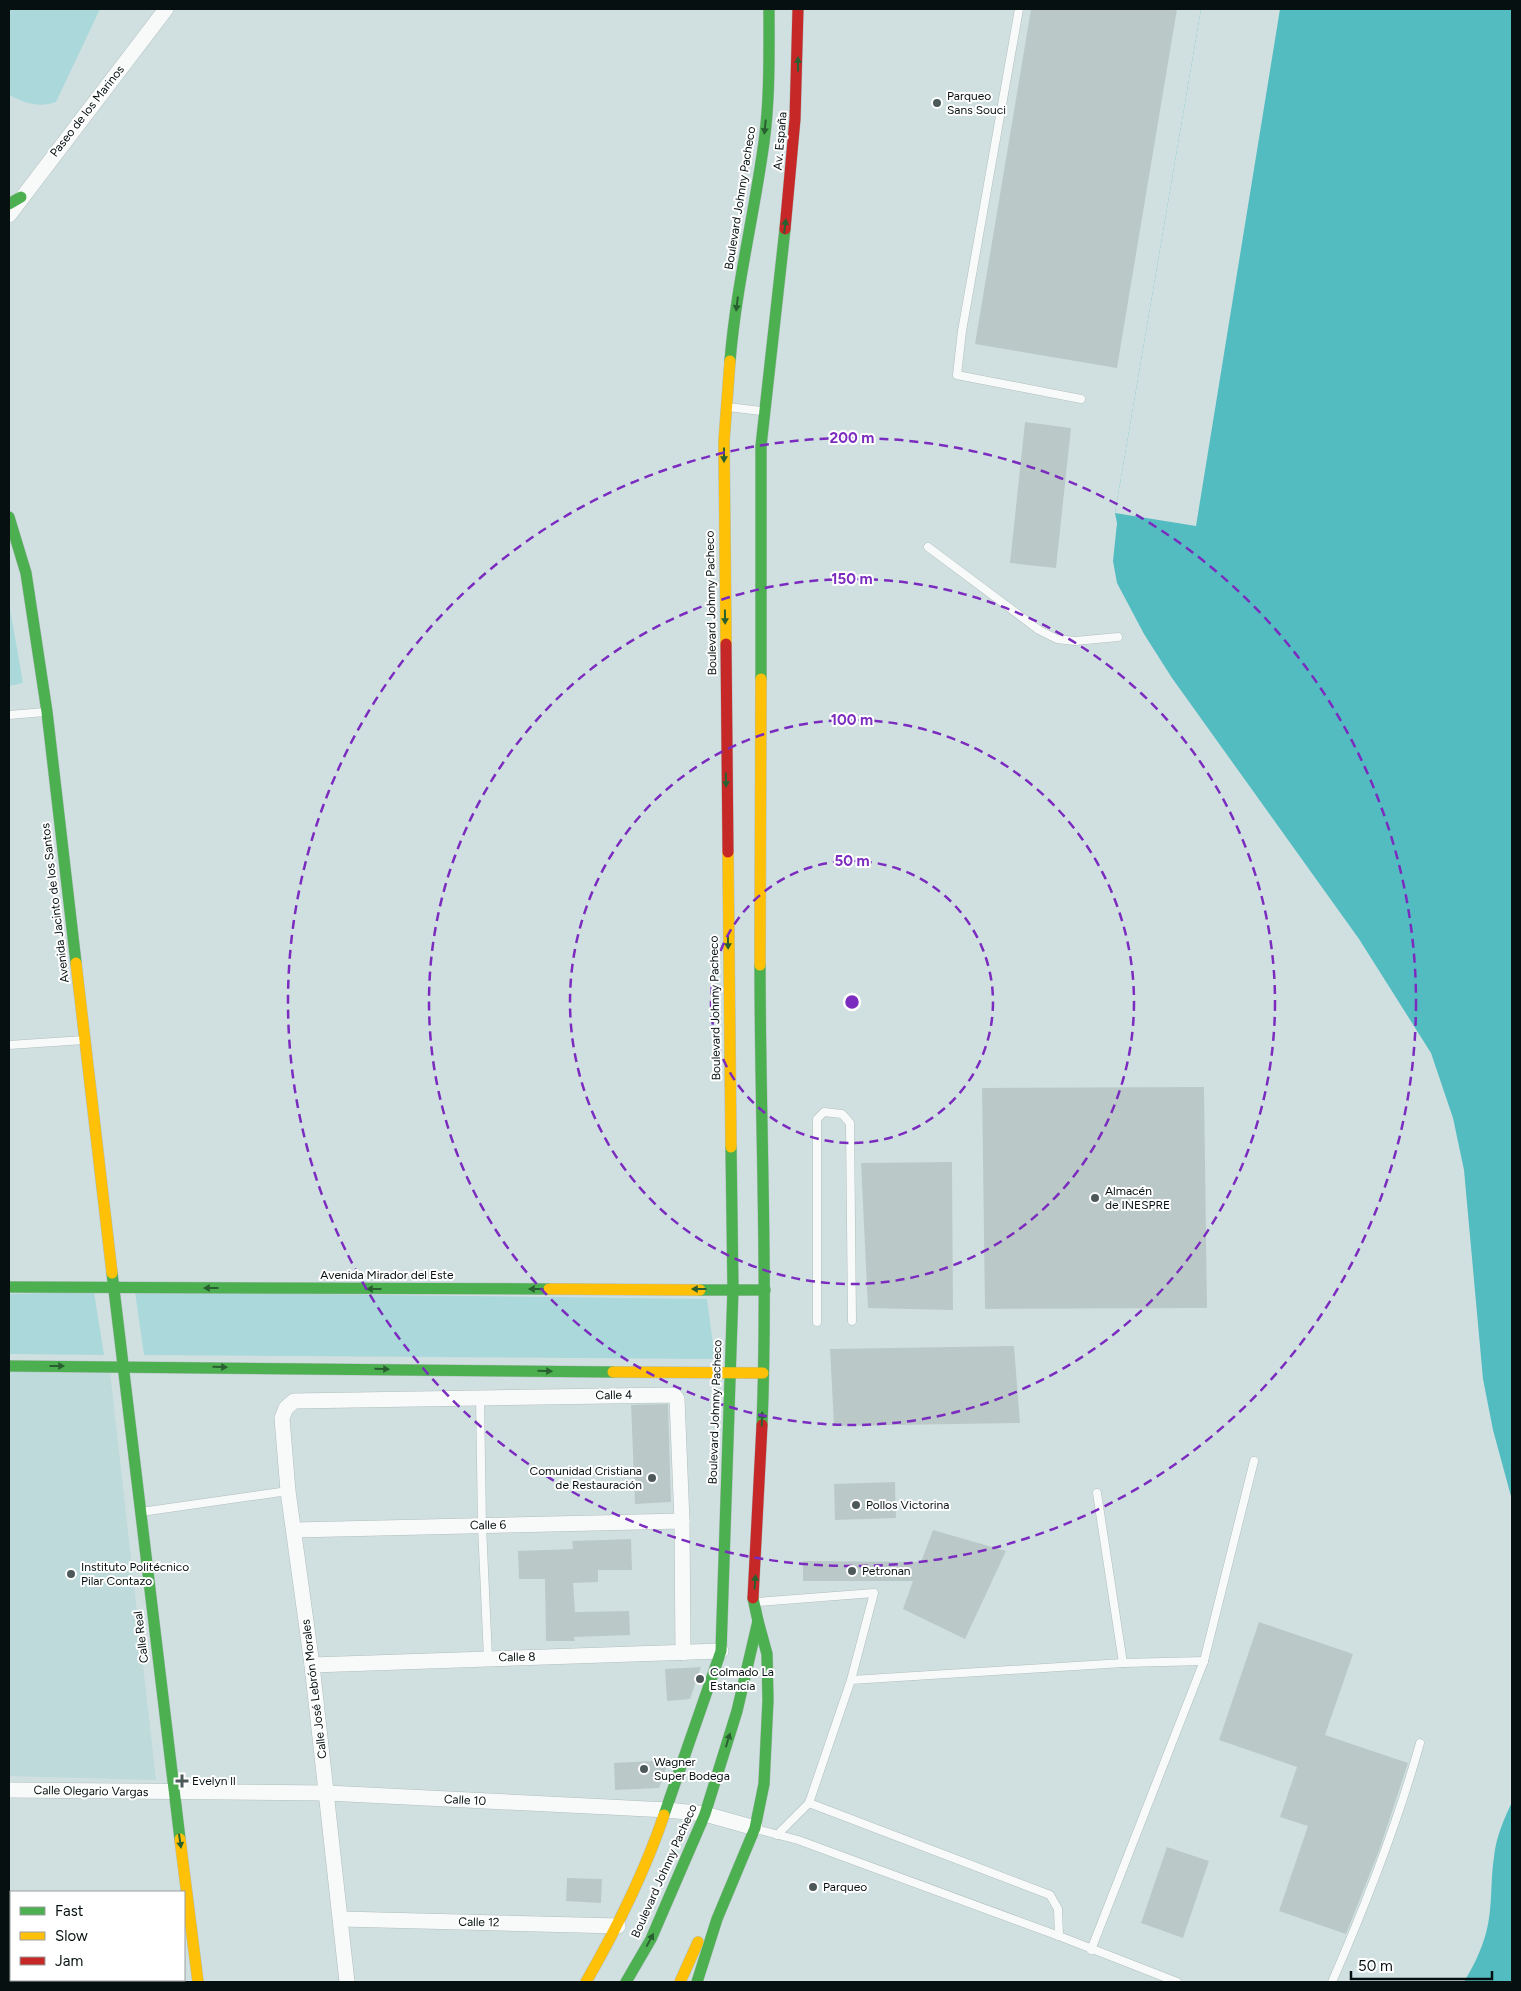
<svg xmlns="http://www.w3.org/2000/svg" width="1521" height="1991" viewBox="0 0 1521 1991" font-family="Figtree,sans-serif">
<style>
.built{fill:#bedadb}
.green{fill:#abd8da}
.water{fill:#53bcc1}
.pier{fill:#d0e0e1}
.building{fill:#bbc8c8}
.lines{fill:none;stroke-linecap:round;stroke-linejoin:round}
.lane-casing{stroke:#b1bdbd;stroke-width:9}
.street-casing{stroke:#b1bdbd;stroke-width:16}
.fast-casing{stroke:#b1bdbd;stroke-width:12}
.slow-casing{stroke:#b1bdbd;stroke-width:12}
.jam-casing{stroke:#b1bdbd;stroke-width:12}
.lane{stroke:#f8fafa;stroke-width:8}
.street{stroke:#f8fafa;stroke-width:15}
.fast{stroke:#4caf50;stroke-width:11}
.slow{stroke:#ffc107;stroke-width:11}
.jam{stroke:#c62828;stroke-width:11}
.oneway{fill:#296030}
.ring{fill:none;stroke:#7b2cbf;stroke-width:2.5;stroke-dasharray:9 6}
.poi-dot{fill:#4d5959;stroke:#fff;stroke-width:2}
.labels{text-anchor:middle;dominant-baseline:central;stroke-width:4;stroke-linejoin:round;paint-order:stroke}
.poi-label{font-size:12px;fill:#061010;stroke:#fff;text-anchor:start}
.street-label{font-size:12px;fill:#061010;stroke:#fff}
.centre{fill:#7b2cbf;stroke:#fff;stroke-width:2.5}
.ring-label{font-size:15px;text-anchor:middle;font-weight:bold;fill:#7b2cbf;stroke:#fff;stroke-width:4;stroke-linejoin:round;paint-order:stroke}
</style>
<rect width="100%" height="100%" fill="#d0e0e1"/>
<polygon class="built" points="9,1371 110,1371 156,1780 9,1776"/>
<g class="green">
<path d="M9 9H100L56 102C39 108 24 103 9 95Z"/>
<polygon points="9,603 23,683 9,686"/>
<polygon points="94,1292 104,1355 9,1354 9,1294"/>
<polygon points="135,1292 707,1299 715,1359 144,1355"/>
</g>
<g class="water">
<polygon points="1201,9 1512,9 1512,1500 1493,1430 1483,1379 1464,1170 1453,1118 1431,1053 1359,939 1172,678 1144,634 1117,583 1113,561 1117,523 1115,513"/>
<path d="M1512 1802V1982H1464C1473 1967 1481 1951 1486 1933 1493 1908 1490 1882 1494 1857 1496 1837 1504 1819 1512 1802Z"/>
</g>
<polygon class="pier" points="1201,9 1280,9 1196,526 1115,513"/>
<g class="building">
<polygon points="1031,9 1177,9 1117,368 975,344"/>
<polygon points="1025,422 1071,428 1056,568 1010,563"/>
<polygon points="1204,1087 1207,1308 985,1309 982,1088"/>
<polygon points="952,1162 953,1310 868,1308 861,1163"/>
<polygon points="1014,1346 1020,1423 834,1426 830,1349"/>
<polygon points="668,1404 671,1502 635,1504 631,1405"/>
<polygon points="895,1482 896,1518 835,1520 834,1484"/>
<polygon points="933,1530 1006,1551 965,1639 903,1609 913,1581 803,1581 803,1561 921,1562"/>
<polygon points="631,1539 632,1570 598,1570 598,1582 573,1583 575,1612 629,1611 630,1635 574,1637 575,1641 546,1641 545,1579 519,1579 518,1551 573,1549 572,1541"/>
<polygon points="1259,1622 1353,1654 1325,1735 1408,1763 1380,1848 1346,1934 1279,1911 1308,1826 1280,1817 1297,1767 1219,1740"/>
<polygon points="701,1667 690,1699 667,1701 665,1669"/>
<polygon points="669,1760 659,1788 615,1790 614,1763"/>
<polygon points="1167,1847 1209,1861 1183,1938 1141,1923"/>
<polygon points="567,1878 602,1879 601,1903 566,1901"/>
</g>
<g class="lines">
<g class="lane-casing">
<g id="lane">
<polyline points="1019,9 962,331 957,375 1081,399"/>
<polyline points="728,407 761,411"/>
<polyline points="928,547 1039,630 1057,639 1075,641 1118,637"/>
<polyline points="9,715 45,712"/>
<polyline points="9,1045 84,1040"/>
<polyline points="817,1322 817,1119 824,1112 842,1114 850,1123 852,1321"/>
<polyline points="480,1397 482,1526 488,1658"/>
<polyline points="1097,1493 1123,1663"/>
<polyline points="141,1512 288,1491"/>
<polyline points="757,1602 874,1593 851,1680"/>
<polyline points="809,1803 1050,1895 1058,1909 1059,1936"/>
<polyline points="756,1829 798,1840 1059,1936 1177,1982"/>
<polyline points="777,1835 809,1803 851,1680 1123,1663 1204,1661"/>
<polyline points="1091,1950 1204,1661 1254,1461"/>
<path d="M1332 1982C1366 1904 1397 1825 1420 1743"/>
</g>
</g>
<g class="street-casing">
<g id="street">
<polyline points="9,215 166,9"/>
<polyline points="295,1530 682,1521"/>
<polyline points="312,1665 721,1651"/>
<polyline points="9,1790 327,1793 668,1810 705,1814 755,1828"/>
<polyline points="341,1919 618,1926"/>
<polyline points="9,1940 11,1940"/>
<polyline points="347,1982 312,1665 288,1491 282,1418 286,1408 294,1401 674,1395 677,1399 682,1521 683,1653"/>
</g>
</g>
<g class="fast-casing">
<g id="fast">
<polyline points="9,204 21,197"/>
<path d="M730 361C736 287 754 216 764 142 770 98 769 53 769 9"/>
<polyline points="9,517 26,573 47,712 76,963"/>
<polyline points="761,679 761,446 785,229"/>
<path d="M760 965C760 1118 768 1272 762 1425"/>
<polyline points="112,1273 180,1839"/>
<polyline points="9,1287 549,1289"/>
<polyline points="700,1290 765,1290"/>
<polyline points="9,1366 613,1372"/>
<polyline points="664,1815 721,1651 733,1289 731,1147"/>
<polyline points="626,1982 651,1939 705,1814 737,1711 758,1621 753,1598"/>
<polyline points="697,1982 717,1919 755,1828 764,1784 768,1700 767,1654 758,1621"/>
</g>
</g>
<g class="slow-casing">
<g id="slow">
<polyline points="726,644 724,441 730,361"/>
<polyline points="728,852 731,1147"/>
<polyline points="76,963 112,1273"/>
<polyline points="760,965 761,679"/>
<polyline points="549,1289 700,1290"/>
<polyline points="613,1372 763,1373"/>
<polyline points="180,1839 198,1982"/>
<path d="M586 1982C617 1928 644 1874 664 1815"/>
<polyline points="680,1982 698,1942"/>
</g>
</g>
<g class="jam-casing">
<g id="jam">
<polyline points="785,229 795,119 798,9"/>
<polyline points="726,644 728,852"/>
<polyline points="753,1598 762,1425"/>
</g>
</g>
<use href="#lane" class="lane"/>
<use href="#street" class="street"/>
<use href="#fast" class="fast"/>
<use href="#slow" class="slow"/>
<use href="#jam" class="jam"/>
</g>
<defs><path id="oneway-solid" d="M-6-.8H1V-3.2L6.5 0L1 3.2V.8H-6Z" transform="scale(1.25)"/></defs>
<g class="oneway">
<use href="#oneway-solid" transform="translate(798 64) rotate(-90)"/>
<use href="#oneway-solid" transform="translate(765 127) rotate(96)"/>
<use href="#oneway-solid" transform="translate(785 226) rotate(-83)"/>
<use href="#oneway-solid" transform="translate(737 304) rotate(97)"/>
<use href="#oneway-solid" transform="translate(724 455) rotate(90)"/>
<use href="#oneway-solid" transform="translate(725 617) rotate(89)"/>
<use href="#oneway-solid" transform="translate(726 780) rotate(89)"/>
<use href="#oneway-solid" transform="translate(728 942) rotate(89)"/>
<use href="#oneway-solid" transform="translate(211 1288) rotate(-180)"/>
<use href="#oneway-solid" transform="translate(374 1289) rotate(-180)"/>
<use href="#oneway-solid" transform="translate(536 1289) rotate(-180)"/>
<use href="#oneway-solid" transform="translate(699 1289) rotate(-180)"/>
<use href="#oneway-solid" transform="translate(57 1366)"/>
<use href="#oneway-solid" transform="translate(220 1367) rotate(1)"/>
<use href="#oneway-solid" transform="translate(382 1369) rotate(1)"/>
<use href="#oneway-solid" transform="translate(545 1371) rotate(1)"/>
<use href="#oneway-solid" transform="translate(762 1419) rotate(-88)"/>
<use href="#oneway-solid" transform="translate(755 1582) rotate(-86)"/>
<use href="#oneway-solid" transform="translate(728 1740) rotate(-73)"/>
<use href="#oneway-solid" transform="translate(180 1841) rotate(82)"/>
<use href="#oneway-solid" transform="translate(650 1940) rotate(-62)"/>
</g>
<g class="ring">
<circle cx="852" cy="1002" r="141"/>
<circle cx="852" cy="1002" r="282"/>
<circle cx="852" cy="1002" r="423"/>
<circle cx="852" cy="1002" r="564"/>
</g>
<g class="poi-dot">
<circle cx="937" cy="103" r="5"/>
<circle cx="1095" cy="1198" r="5"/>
<circle cx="652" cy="1478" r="5"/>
<circle cx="856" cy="1505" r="5"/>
<circle cx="852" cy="1571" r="5"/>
<circle cx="71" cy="1574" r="5"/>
<circle cx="700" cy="1679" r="5"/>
<circle cx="644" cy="1769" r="5"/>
<path d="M179.5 1773.5h5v5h5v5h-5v5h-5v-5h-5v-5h5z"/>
<circle cx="813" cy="1887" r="5"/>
</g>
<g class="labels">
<g class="poi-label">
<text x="947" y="96">Parqueo<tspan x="947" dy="14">Sans Souci</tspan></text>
<text x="1105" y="1191">Almacén<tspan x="1105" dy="14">de INESPRE</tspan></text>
<text x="642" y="1471" text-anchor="end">Comunidad Cristiana<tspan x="642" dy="14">de Restauración</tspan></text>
<text x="866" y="1505">Pollos Victorina</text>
<text x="81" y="1567">Instituto Politécnico<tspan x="81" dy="14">Pilar Contazo</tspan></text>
<text x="862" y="1571">Petronan</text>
<text x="710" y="1672">Colmado La<tspan x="710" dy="14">Estancia</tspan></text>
<text x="654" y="1762">Wagner<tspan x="654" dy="14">Super Bodega</tspan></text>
<text x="192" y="1781">Evelyn ll</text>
<text x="823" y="1887">Parqueo</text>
</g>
<g class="street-label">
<text transform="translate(87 111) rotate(-52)">Paseo de los Marinos</text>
<text transform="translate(780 141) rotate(-85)">Av. España</text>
<text transform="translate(740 198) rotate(-81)">Boulevard Johnny Pacheco</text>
<text transform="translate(711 603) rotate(-91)">Boulevard Johnny Pacheco</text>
<text transform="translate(55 903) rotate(-97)">Avenida Jacinto de los Santos</text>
<text transform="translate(715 1008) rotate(-91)">Boulevard Johnny Pacheco</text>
<text x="387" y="1275">Avenida Mirador del Este</text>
<text transform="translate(614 1395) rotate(-1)">Calle 4</text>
<text transform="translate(715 1412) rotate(-88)">Boulevard Johnny Pacheco</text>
<text transform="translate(488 1525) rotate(-1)">Calle 6</text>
<text transform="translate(141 1637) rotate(-97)">Calle Real</text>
<text transform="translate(517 1657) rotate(-1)">Calle 8</text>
<text transform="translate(314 1689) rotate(-97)">Calle José Lebrón Morales</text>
<text transform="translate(91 1791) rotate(1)">Calle Olegario Vargas</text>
<text transform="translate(465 1800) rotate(3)">Calle 10</text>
<text transform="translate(664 1871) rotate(-66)">Boulevard Johnny Pacheco</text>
<text transform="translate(479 1922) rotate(1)">Calle 12</text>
</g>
</g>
<circle cx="852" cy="1002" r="8" class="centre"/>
<g class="ring-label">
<text x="852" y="443">200 m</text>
<text x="852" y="584">150 m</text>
<text x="852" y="725">100 m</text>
<text x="852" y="866">50 m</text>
</g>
<rect width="1521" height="1991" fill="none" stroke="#061010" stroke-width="20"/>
<rect x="10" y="1891" width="175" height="90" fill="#ffffff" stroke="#9b9f9f"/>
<rect x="20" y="1907" width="25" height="8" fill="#4caf50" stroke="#9b9f9f"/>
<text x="55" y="1916" font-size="15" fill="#061010">Fast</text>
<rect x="20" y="1932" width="25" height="8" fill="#ffc107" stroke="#9b9f9f"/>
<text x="55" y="1941" font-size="15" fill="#061010">Slow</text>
<rect x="20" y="1957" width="25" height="8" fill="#c62828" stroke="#9b9f9f"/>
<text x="55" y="1966" font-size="15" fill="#061010">Jam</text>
<path d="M1351 1971v8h141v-8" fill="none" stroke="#061010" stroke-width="2.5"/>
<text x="1358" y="1971" font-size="15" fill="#061010" stroke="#ffffff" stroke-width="4" paint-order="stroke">50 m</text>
</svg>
